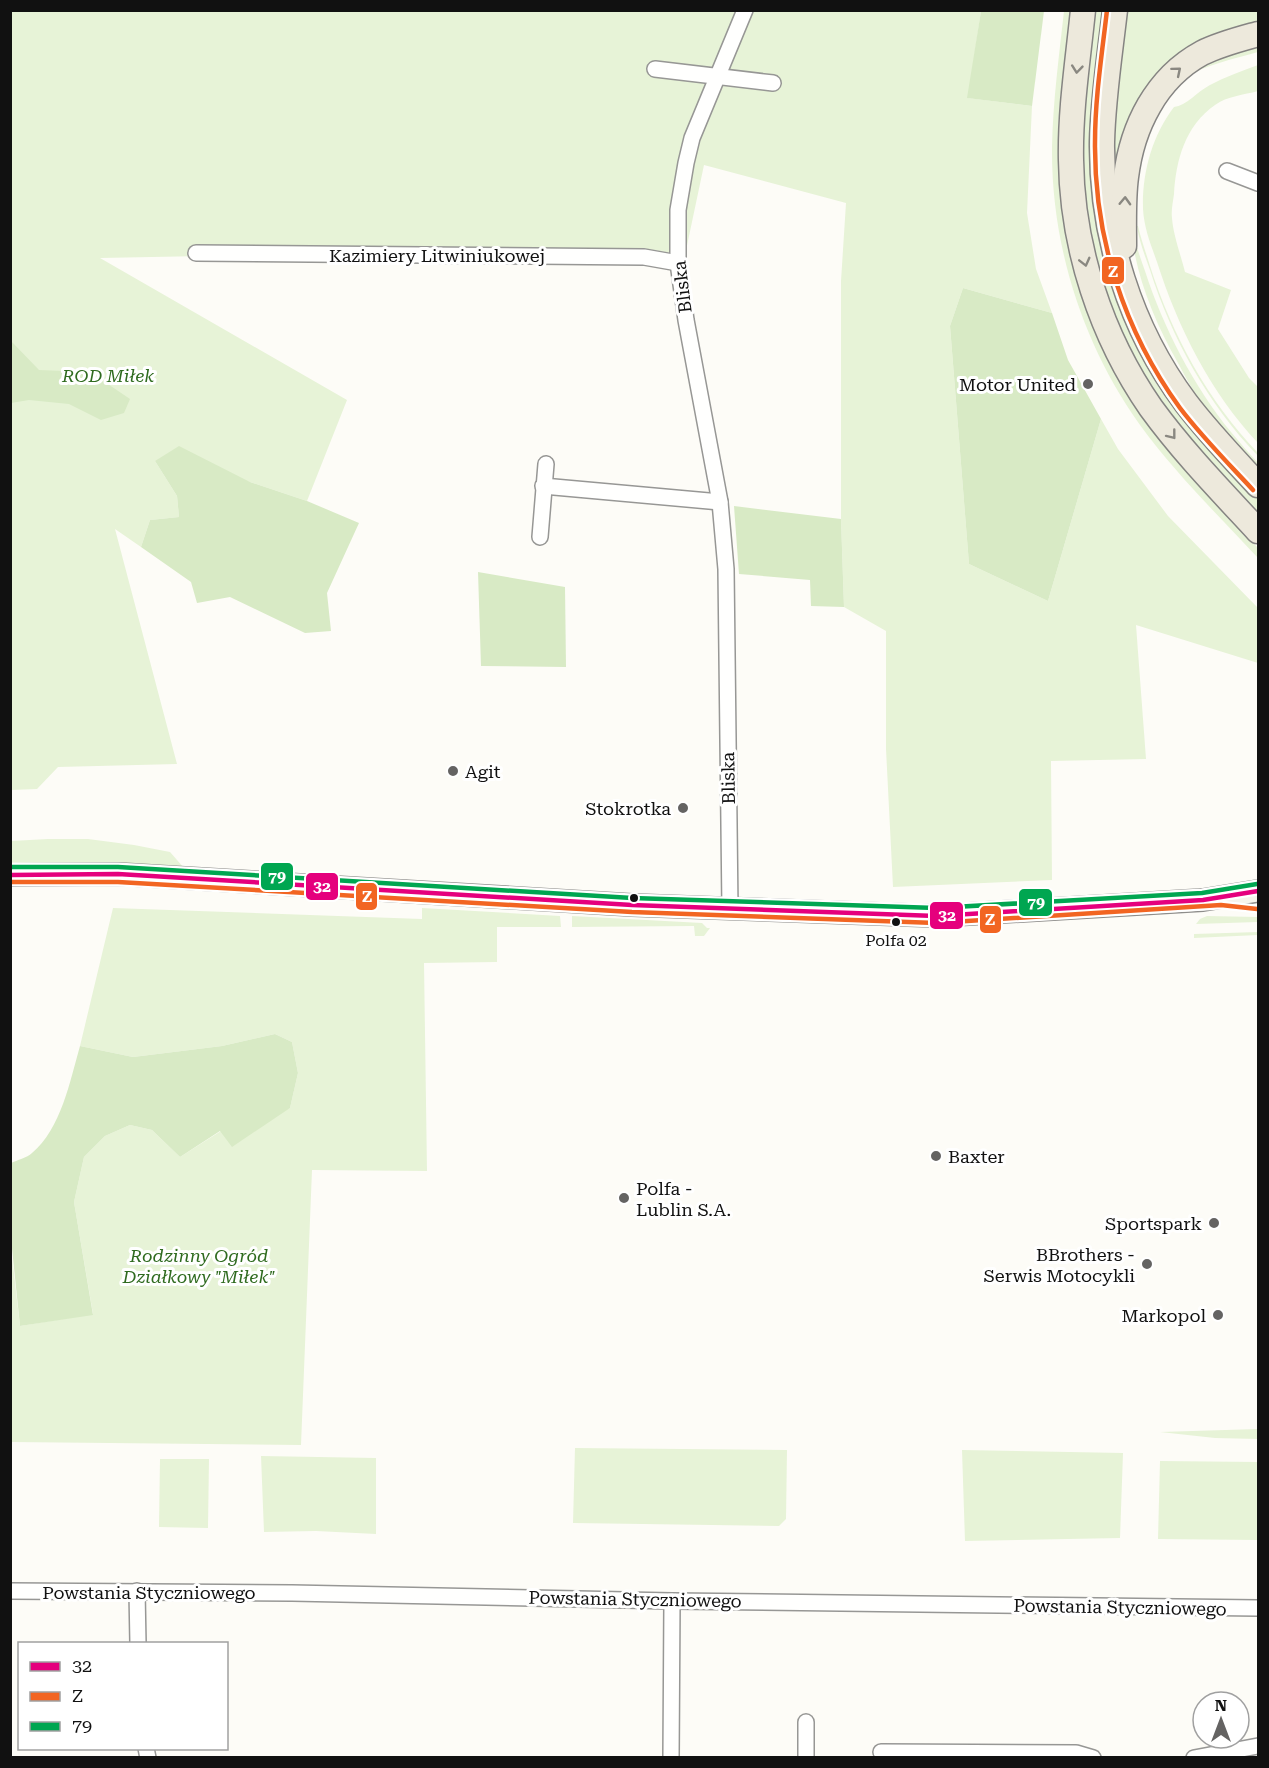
<svg xmlns="http://www.w3.org/2000/svg" width="1269" height="1768" viewBox="0 0 1269 1768" font-family="'Roboto Serif',serif">
<style>
.green{fill:#e7f3d7}
.forest{fill:#d8eac5}
.lines{fill:none;stroke-linecap:round;stroke-linejoin:round}
.street-casing{stroke:#979795;stroke-width:18}
.secondary-casing{stroke:#8e8d8b;stroke-width:24}
.primary-casing{stroke:#858482;stroke-width:27}
.street{stroke:#fffffe;stroke-width:15}
.secondary{stroke:#f6f4eb;stroke-width:21}
.primary{stroke:#ede9dc;stroke-width:24}
.bus-1-casing{stroke:#fff;stroke-width:9}
.bus-2-casing{stroke:#fff;stroke-width:9}
.bus-3-casing{stroke:#fff;stroke-width:9}
.bus-1{stroke:#e5007d;stroke-width:4.5}
.bus-2{stroke:#f26522;stroke-width:4.5}
.bus-3{stroke:#00a651;stroke-width:4.5}
.oneway{stroke:#8a8881}
.poi-dot{fill:#646362;stroke:#fff;stroke-width:2}
.bus-dot{fill:#111;stroke:#fff;stroke-width:2}
.labels{text-anchor:middle;dominant-baseline:central;stroke-width:6;stroke-linejoin:round;paint-order:stroke}
.bus-label{font-size:16px;fill:#111;stroke:#fff}
.street-label{font-size:18px;fill:#111;stroke:#fff}
.park-label{font-size:18px;font-style:italic;fill:#2f6b1f;stroke:#fff}
.poi-label{font-size:18px;fill:#111;stroke:#fff;text-anchor:end}
.line-badge{stroke:#fff;stroke-width:2}
.badge-label{font-size:16px;text-anchor:middle;font-weight:bold;fill:#fff}
</style>
<rect width="100%" height="100%" fill="#fdfcf7"/>
<g class="green">
<polygon points="10,11 981,11 968,98 1032,106 1027,213 1036,269 1052,313 963,288 950,326 969,564 1048,601 1101,419 1118,449 1168,516 1258,608 1258,663 1136,625 1146,759 1051,761 1052,880 893,887 886,749 886,631 844,607 841,519 841,281 846,203 704,165 685,255 640,248 100,258 347,400 307,501 250,482 155,461 177,496 179,517 150,520 141,547 115,529 177,764 58,767 37,789 11,790"/>
<path d="M1064 11H1071C1066 57 1057 104 1058 151 1059 245 1087 343 1144 419 1178 465 1219 506 1258 548V558C1218 515 1175 473 1140 425 1083 345 1051 246 1052 147 1053 101 1059 56 1064 11Z"/>
<path d="M1095 11H1105L1112 271 1258 496V514C1222 473 1182 434 1152 389 1096 305 1077 200 1084 101 1086 71 1091 41 1095 11Z"/>
<polygon points="1124,11 1258,11 1258,26 1186,52 1116,186 1111,125"/>
<path d="M1258 43V52C1235 59 1206 64 1185 78 1170 89 1158 108 1149 125 1134 155 1128 194 1132 227 1135 243 1140 257 1145 271 1163 327 1194 387 1231 432 1240 443 1249 453 1258 463V473C1248 462 1237 451 1227 439 1208 416 1192 390 1178 363 1141 298 1117 225 1137 150 1145 120 1161 90 1187 71 1208 56 1234 50 1258 43Z"/>
<path d="M1258 65V91C1244 95 1227 96 1215 105 1185 126 1176 160 1174 194 1173 202 1171 210 1172 218 1173 234 1181 256 1185 272L1231 290 1218 329 1249 378 1258 387V443C1211 393 1178 328 1157 262 1151 245 1144 228 1143 209 1142 173 1152 136 1174 107 1186 106 1198 91 1210 85 1225 77 1242 71 1258 65Z"/>
<path d="M1137 226H1138C1141 239 1146 253 1150 266 1172 335 1208 401 1258 453V456C1208 404 1172 339 1150 270 1145 256 1139 241 1137 226Z"/>
<polygon points="48,839 88,839 134,845 170,852 184,868 77,864 11,866 11,841"/>
<polygon points="113,908 422,919 422,908 560,916 561,927 497,927 497,962 424,963 427,1171 312,1170 301,1445 11,1442 10,1239 20,1326 93,1314 74,1202 84,1157 105,1136 130,1125 152,1130 180,1157 221,1131 290,1108 298,1073 292,1042 275,1034 222,1046 133,1057 80,1046"/>
<polygon points="572,916 702,923 707,928 710,928 704,936 695,936 694,926 572,927"/>
<polygon points="1207,916 1258,917 1258,922 1196,924 1200,919"/>
<polygon points="1258,932 1258,935 1194,938 1194,934"/>
<polygon points="1258,1429 1258,1439 1215,1438 1160,1432"/>
<polygon points="575,1448 787,1450 786,1519 779,1526 573,1523"/>
<polygon points="962,1450 1123,1453 1120,1538 965,1541"/>
<polygon points="261,1456 376,1458 376,1534 316,1531 264,1532"/>
<polygon points="160,1459 209,1459 208,1528 159,1527"/>
<polygon points="1160,1461 1258,1462 1258,1540 1158,1539"/>
</g>
<g class="forest">
<polygon points="981,11 1044,11 1032,106 967,98"/>
<polygon points="963,288 1052,313 1068,360 1101,419 1048,601 969,564 950,326"/>
<polygon points="10,340 39,370 90,372 130,399 124,413 101,420 69,404 29,400 11,403"/>
<polygon points="179,446 250,482 307,501 359,523 327,593 331,631 305,633 230,597 197,603 191,582 141,547 150,520 179,517 177,496 155,461"/>
<polygon points="734,506 841,519 844,607 811,606 810,580 739,574"/>
<polygon points="478,572 565,587 566,667 481,666"/>
<path d="M275 1034 292 1042 298 1073 290 1108 232 1147 220 1131 180 1157 152 1130 130 1125 105 1136 84 1157 74 1202 93 1315 20 1326 11 1239V1163C17 1160 27 1158 32 1153 61 1129 70 1081 80 1046L133 1057 222 1046Z"/>
</g>
<g class="lines">
<g class="street-casing">
<g id="street">
<polyline points="655,69 773,83"/>
<polyline points="1227,171 1258,183"/>
<polyline points="196,253 644,257 678,263"/>
<polyline points="543,486 720,502"/>
<polyline points="540,537 546,464"/>
<polyline points="730,909 726,569 720,502 686,320 678,263 678,210 686,163 692,138 745,10"/>
<polyline points="10,1591 292,1593 672,1601 1258,1608"/>
<polyline points="137,1591 138,1644"/>
<polyline points="806,1722 806,1758"/>
<polyline points="146,1748 148,1758"/>
<polyline points="881,1752 1076,1753 1093,1758"/>
<polyline points="671,1758 672,1601"/>
<polyline points="1194,1758 1258,1746"/>
</g>
</g>
<g class="secondary-casing">
<polyline id="secondary" points="10,875 118,874 632,905 936,916 1203,900 1258,891"/>
</g>
<g class="primary-casing">
<g id="primary">
<path d="M1083 10C1078 60 1070 110 1071 160 1072 247 1101 336 1151 408 1183 452 1221 491 1258 531"/>
<path d="M1115 10C1110 54 1103 98 1102 142 1101 235 1130 328 1186 403 1208 432 1233 458 1258 485"/>
<path d="M1124 246C1124 223 1123 199 1126 177 1132 127 1156 78 1202 53 1220 44 1240 39 1258 34"/>
</g>
</g>
<use href="#street" class="street"/>
<use href="#secondary" class="secondary"/>
<use href="#primary" class="primary"/>
<g class="bus-1-casing">
<polyline id="bus-1" points="10,875 118,874 632,905 936,916 1203,900 1258,891"/>
</g>
<g class="bus-2-casing">
<g id="bus-2">
<path d="M1107 10C1102 54 1095 98 1095 142 1094 238 1124 331 1180 408 1202 437 1228 463 1253 490"/>
<polyline points="10,882 118,882 632,912 936,923 1221,905 1257,909"/>
</g>
</g>
<g class="bus-3-casing">
<polyline id="bus-3" points="10,867 118,867 632,898 936,908 1202,893 1257,884"/>
</g>
<use href="#bus-1" class="bus-1"/>
<use href="#bus-2" class="bus-2"/>
<use href="#bus-3" class="bus-3"/>
</g>
<defs><path id="oneway-chevron" d="M-2-3.5L2.5 0L-2 3.5" fill="none" stroke-width="1.6" stroke-linecap="round" stroke-linejoin="round" transform="scale(1.5)"/></defs>
<g class="oneway">
<use href="#oneway-chevron" transform="translate(1077 69) rotate(96)"/>
<use href="#oneway-chevron" transform="translate(1177 71) rotate(-40)"/>
<use href="#oneway-chevron" transform="translate(1125 201) rotate(-88)"/>
<use href="#oneway-chevron" transform="translate(1085 262) rotate(76)"/>
<use href="#oneway-chevron" transform="translate(1172 435) rotate(52)"/>
</g>
<g class="poi-dot">
<circle cx="1088" cy="384" r="6"/>
<circle cx="453" cy="771" r="6"/>
<circle cx="683" cy="808" r="6"/>
<circle cx="936" cy="1156" r="6"/>
<circle cx="624" cy="1198" r="6"/>
<circle cx="1214" cy="1223" r="6"/>
<circle cx="1147" cy="1264" r="6"/>
<circle cx="1218" cy="1315" r="6"/>
</g>
<g class="bus-dot">
<circle cx="634" cy="898" r="5"/>
<circle cx="896" cy="922" r="5"/>
</g>
<g class="labels">
<g class="bus-label">
<text x="896" y="940">Polfa 02</text>
</g>
<g class="street-label">
<text x="437" y="255">Kazimiery Litwiniukowej</text>
<text transform="translate(682 287) rotate(-97)">Bliska</text>
<text transform="translate(728 778) rotate(-91)">Bliska</text>
<text x="149" y="1592">Powstania Styczniowego</text>
<text transform="translate(635 1599) rotate(1)">Powstania Styczniowego</text>
<text transform="translate(1120 1607) rotate(1)">Powstania Styczniowego</text>
</g>
<g class="park-label">
<text x="108" y="375">ROD Miłek</text>
<text x="199" y="1255">Rodzinny Ogród<tspan x="199" dy="21">Działkowy "Miłek"</tspan></text>
</g>
<g class="poi-label">
<text x="1076" y="384">Motor United</text>
<text x="465" y="771" text-anchor="start">Agit</text>
<text x="671" y="808">Stokrotka</text>
<text x="948" y="1156" text-anchor="start">Baxter</text>
<text x="636" y="1188" text-anchor="start">Polfa -<tspan x="636" dy="21">Lublin S.A.</tspan></text>
<text x="1202" y="1223">Sportspark</text>
<text x="1135" y="1254">BBrothers -<tspan x="1135" dy="21">Serwis Motocykli</tspan></text>
<text x="1206" y="1315">Markopol</text>
</g>
</g>
<g class="line-badge">
<rect x="1101" y="256" width="24" height="29" rx="6" fill="#f26522"/>
<rect x="260" y="862" width="34" height="29" rx="6" fill="#00a651"/>
<rect x="305" y="872" width="34" height="29" rx="6" fill="#e5007d"/>
<rect x="355" y="882" width="23" height="29" rx="6" fill="#f26522"/>
<rect x="1018" y="888" width="35" height="29" rx="6" fill="#00a651"/>
<rect x="929" y="901" width="35" height="29" rx="6" fill="#e5007d"/>
<rect x="979" y="905" width="23" height="29" rx="6" fill="#f26522"/>
</g>
<g class="badge-label">
<text x="1113" y="277">Z</text>
<text x="277" y="882">79</text>
<text x="322" y="892">32</text>
<text x="367" y="902">Z</text>
<text x="1036" y="908">79</text>
<text x="947" y="921">32</text>
<text x="990" y="925">Z</text>
</g>
<rect width="1269" height="1768" fill="none" stroke="#111111" stroke-width="24"/>
<rect x="18" y="1642" width="210" height="108" fill="#ffffff" stroke="#a0a0a0" stroke-width="1.5"/>
<rect x="30" y="1662" width="30" height="9" fill="#e5007d" stroke="#a0a0a0" stroke-width="1.5"/>
<text x="72" y="1672" font-size="18" fill="#111111">32</text>
<rect x="30" y="1692" width="30" height="9" fill="#f26522" stroke="#a0a0a0" stroke-width="1.5"/>
<text x="72" y="1702" font-size="18" fill="#111111">Z</text>
<rect x="30" y="1722" width="30" height="9" fill="#00a651" stroke="#a0a0a0" stroke-width="1.5"/>
<text x="72" y="1732" font-size="18" fill="#111111">79</text>
<g transform="translate(1221 1720)"><circle r="28" fill="#ffffff" stroke="#a0a0a0" stroke-width="1.5"/>
<path d="M0-4.5L10 22L0 15L-10 22Z" fill="#646362"/>
<text y="-9" font-size="16" font-weight="bold" text-anchor="middle" fill="#111111">N</text>
</g>
</svg>
